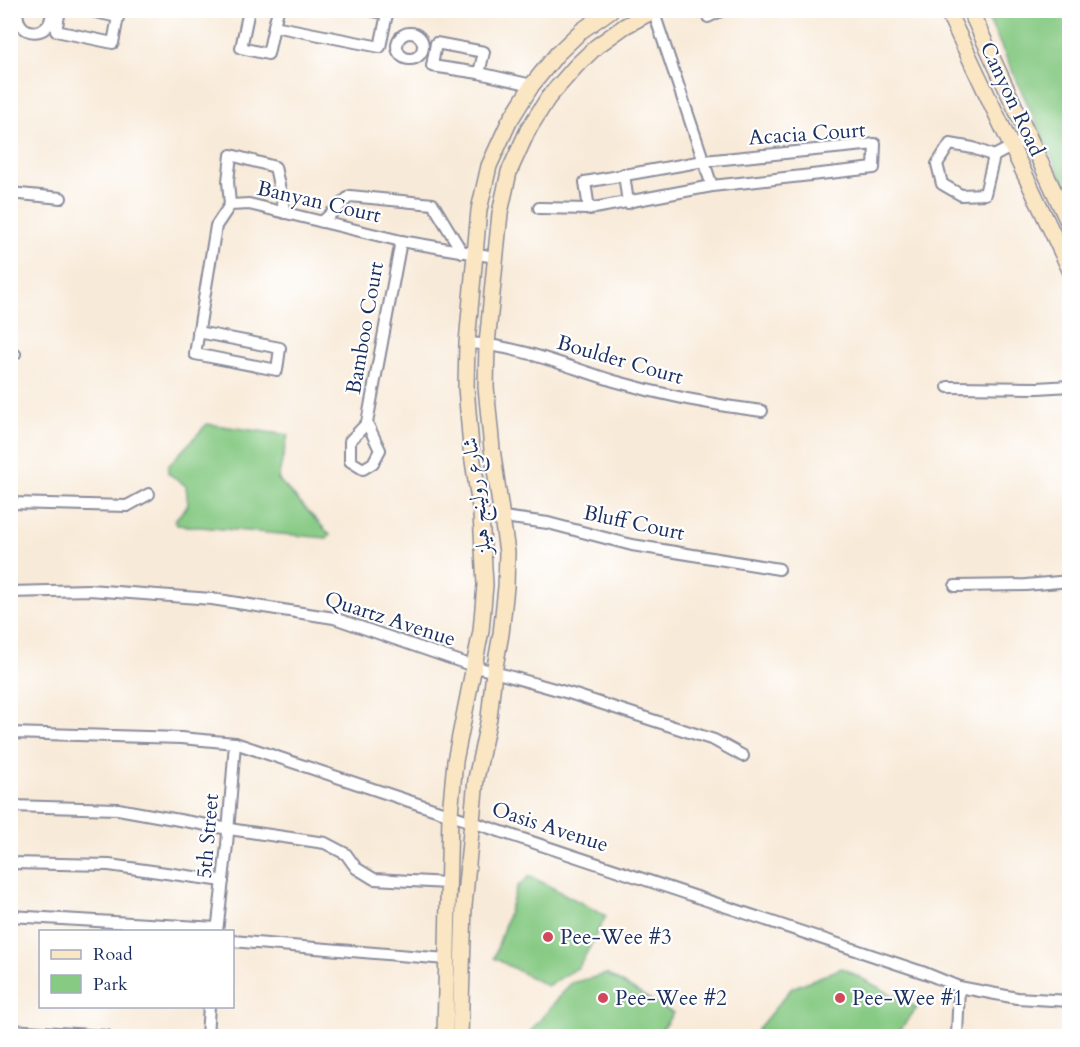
<svg xmlns="http://www.w3.org/2000/svg" width="1080" height="1047" viewBox="0 0 1080 1047" font-family="Cardo,Amiri,serif">
<style>
.green{fill:#87ca84;stroke:#517c71;stroke-width:1.5}
.lines{fill:none;stroke-linecap:round;stroke-linejoin:round}
.minor-casing{stroke:#8a8c9b;stroke-width:14}
.secondary-casing{stroke:#8a8c9b;stroke-width:18}
.minor{stroke:#fff;stroke-width:10}
.secondary{stroke:#fbe6c4;stroke-width:15}
.poi-dot{fill:#d1495b;stroke:#fff;stroke-width:2}
.labels{text-anchor:middle;dominant-baseline:central;stroke-width:4.5;stroke-linejoin:round;paint-order:stroke}
.street-label{font-size:21px;fill:#1b2f5e;stroke:#fff}
.poi-label{font-size:21px;fill:#1b2f5e;stroke:#fff;text-anchor:start}
</style>
<rect width="100%" height="100%" fill="#fff"/>
<filter id="ink" filterUnits="userSpaceOnUse"><feTurbulence type="fractalNoise" baseFrequency=".0167" numOctaves="2"/><feDisplacementMap in="SourceGraphic" scale="12" xChannelSelector="R" yChannelSelector="G"/><feConvolveMatrix kernelMatrix="1 2 1 2 8 2 1 2 1" color-interpolation-filters="sRGB"/></filter>
<filter id="wash" filterUnits="userSpaceOnUse"><feTurbulence type="fractalNoise" baseFrequency=".008" numOctaves="4" result="noise"/><feDisplacementMap in="SourceGraphic" scale="24" xChannelSelector="R" yChannelSelector="G"/><feGaussianBlur stdDeviation="1.35" result="paint"/><feColorMatrix in="noise" values="0 0 0 0 0 0 0 0 0 0 0 0 0 0 0 0 0 1.4 0 .05"/><feComposite in="paint" operator="in"/></filter>
<g filter="url(#wash)">
<rect width="100%" height="100%" fill="#f8ead8"/>
<g class="green">
<polygon points="985,11 1069,11 1069,195"/>
<polygon points="207,424 288,435 278,479 330,535 327,538 177,525 175,520 188,505 186,486 168,473 168,466"/>
<polygon points="530,876 606,916 579,967 547,986 494,958 517,887"/>
<polygon points="842,968 917,1008 895,1036 763,1036 756,1031 792,988"/>
<polygon points="607,974 673,1013 658,1036 536,1036 530,1032 571,983"/>
</g>
</g>
<g filter="url(#ink)">
<g class="lines">
<g class="minor-casing">
<g id="minor">
<path d="M18 10C13 38 55 40 51 10"/>
<polyline points="60,10 56,31 113,43 118,17 86,10"/>
<polyline points="249,10 241,48 268,54 274,26"/>
<polyline points="278,10 274,26 380,47 387,14 369,10"/>
<polyline points="653,10 712,186"/>
<polyline points="708,17 723,10"/>
<circle cx="410" cy="46" r="13"/>
<polygon points="436,43 484,52 479,73 432,66"/>
<polyline points="479,73 532,85"/>
<polyline points="994,156 985,194 961,195 942,184 937,164 950,144 973,148 994,156 1028,138"/>
<polyline points="624,174 628,203"/>
<polyline points="10,193 61,198"/>
<polyline points="230,205 228,181 231,155 275,167 285,213"/>
<polyline points="539,208 589,209 712,186 874,168 875,144 704,161 585,182 589,209"/>
<polyline points="322,222 350,196 433,204 462,252"/>
<polyline points="198,332 280,348 277,370 195,354 216,226 230,205 249,204 401,241 495,257"/>
<path d="M467 343C517 345 565 366 614 381 662 395 712 405 762 411"/>
<polyline points="10,353 15,354"/>
<polyline points="948,387 1038,388 1070,386"/>
<polyline points="367,423 380,450 373,463 363,469 350,461 350,441 367,423 401,241"/>
<polyline points="10,503 127,506 149,494"/>
<polyline points="481,514 548,523 632,545 779,569"/>
<polyline points="955,586 1026,585 1070,581"/>
<polyline points="10,592 89,590 212,599 334,618 473,666 572,694 714,740 743,756"/>
<polyline points="10,733 181,738 235,743 925,973 959,987 1017,998 1070,1001"/>
<polyline points="10,806 118,809 229,829 325,843 346,854 356,868 374,879 448,883"/>
<polyline points="10,863 109,865 223,881"/>
<polyline points="10,916 217,928"/>
<polyline points="217,932 227,845 235,743"/>
<polyline points="232,941 446,959"/>
<polyline points="10,1030 107,1036"/>
<polyline points="207,1036 209,1006"/>
<polyline points="957,1036 959,987"/>
</g>
</g>
<g class="secondary-casing">
<g id="secondary">
<polyline points="947,10 1070,270"/>
<polyline points="970,10 1070,226"/>
<polyline points="445,1036 450,814 455,761 481,631 485,585 481,514 471,448 466,387 467,343 479,210 489,166 509,122 532,85 557,54 581,31 611,10"/>
<polyline points="460,1036 464,906 476,779 489,718 494,672 501,634 506,587 507,552 492,449 486,387 487,344 500,213 509,172 528,130 548,98 576,66 597,46 625,26 655,10"/>
</g>
</g>
<use href="#minor" class="minor"/>
<use href="#secondary" class="secondary"/>
</g>
</g>
<g class="poi-dot">
<circle cx="548" cy="937" r="6"/>
<circle cx="603" cy="998" r="6"/>
<circle cx="840" cy="998" r="6"/>
</g>
<g class="labels">
<g class="street-label">
<text transform="translate(1012 99) rotate(65)">Canyon Road</text>
<text transform="translate(807 134) rotate(-4)">Acacia Court</text>
<text transform="translate(319 202) rotate(13)">Banyan Court</text>
<text transform="translate(365 328) rotate(-80)">Bamboo Court</text>
<text transform="translate(620 360) rotate(16)">Boulder Court</text>
<text transform="translate(477 496) rotate(-97)">شارع رولينج هيلز</text>
<text transform="translate(634 523) rotate(12)">Bluff Court</text>
<text transform="translate(390 619) rotate(18)">Quartz Avenue</text>
<text transform="translate(550 827) rotate(18)">Oasis Avenue</text>
<text transform="translate(208 836) rotate(-85)">5th Street</text>
</g>
<g class="poi-label">
<text x="560" y="937">Pee-Wee #3</text>
<text x="615" y="998">Pee-Wee #2</text>
<text x="852" y="998">Pee-Wee #1</text>
</g>
</g>
<rect width="1080" height="1047" fill="none" stroke="#fff" stroke-width="36"/>
<rect x="39" y="930" width="195" height="78" fill="#ffffff" stroke="#a4acbf" stroke-width="1.5"/>
<rect x="51" y="950" width="30" height="9" fill="#fbe6c4" stroke="#a4acbf" stroke-width="1.5"/>
<text x="93" y="960" font-size="18" fill="#1b2f5e">Road</text>
<rect x="51" y="975" width="30" height="18" fill="#87ca84" stroke="#a4acbf" stroke-width="1.5"/>
<text x="93" y="990" font-size="18" fill="#1b2f5e">Park</text>
</svg>
